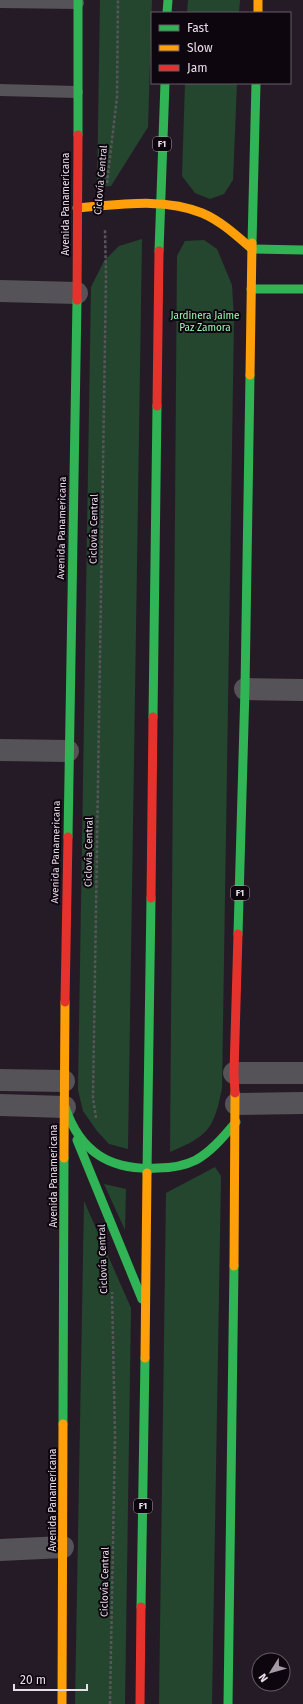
<svg xmlns="http://www.w3.org/2000/svg" width="303" height="1704" viewBox="0 0 303 1704" font-family="'Fira Sans',sans-serif">
<style>
.green{fill:#24462f}
.lines{fill:none;stroke-linecap:round;stroke-linejoin:round}
.path{stroke:#58555b;stroke-width:2.5;stroke-dasharray:3 2;stroke-linecap:butt}
.lane{stroke:#555258;stroke-width:12}
.street{stroke:#555258;stroke-width:22}
.fast{stroke:#30b455;stroke-width:9}
.slow{stroke:#ff9f0a;stroke-width:9}
.jam{stroke:#e5322d;stroke-width:9}
.labels{text-anchor:middle;dominant-baseline:central;stroke-width:4;stroke-linejoin:round;paint-order:stroke}
.shield{fill:#0d060e;stroke:#a89ca9;stroke-width:1}
.shield-label{font-size:9px;font-weight:bold;fill:#eaddeb}
.street-label{font-size:10px;fill:#eaddeb;stroke:#0d060e}
.park-label{font-size:10px;fill:#9bfbb6;stroke:#0d060e}
</style>
<rect width="100%" height="100%" fill="#251b26"/>
<g class="green">
<polygon points="100,0 152,0 148,127 111,186 97,187"/>
<polygon points="188,0 240,0 239,13 187,13"/>
<polygon points="185,83 237,83 233,180 224,194 210,199 195,193 182,176"/>
<polygon points="142,239 128,1149 109,1144 97,1131 83,1111 78,1090 91,287 104,261 119,246"/>
<path d="M204 240 217 249 232 285 234 319 222 1088C214 1129 208 1136 170 1152L177 256 185 241Z"/>
<polygon points="215,1167 221,1176 212,1704 159,1704 166,1193"/>
<polygon points="104,1184 126,1189 125,1230"/>
<polygon points="84,1201 131,1308 125,1704 75,1704"/>
</g>
<g class="lines">
<g class="path">
<polyline points="107,183 117,97 118,0"/>
<polyline points="96,1118 93,1098 106,277 105,230"/>
<polyline points="110,1704 115,1436 112,1292"/>
</g>
<g class="lane">
<polyline points="0,2 78,3"/>
<polyline points="0,90 77,92"/>
</g>
<g class="street">
<polyline points="0,291 77,293"/>
<polyline points="245,689 303,690"/>
<polyline points="0,750 68,751"/>
<polyline points="234,1073 303,1073"/>
<polyline points="0,1080 64,1081"/>
<polyline points="236,1104 303,1103"/>
<polyline points="0,1105 65,1107"/>
<polyline points="0,1550 63,1547"/>
</g>
<g class="fast">
<polyline points="167,13 168,0"/>
<polyline points="78,135 78,0"/>
<polyline points="252,243 256,83"/>
<polyline points="252,249 303,250"/>
<polyline points="159,251 165,83"/>
<polyline points="251,289 303,289"/>
<polyline points="153,717 157,406"/>
<polyline points="68,837 77,300"/>
<polyline points="238,934 245,689 250,375"/>
<path d="M65 1107C80 1152 110 1171 158 1168 171 1168 184 1166 196 1160 212 1151 224 1136 236 1122"/>
<polyline points="77,1140 142,1299"/>
<polyline points="147,1173 151,898"/>
<polyline points="63,1424 64,1158"/>
<polyline points="141,1607 145,1358"/>
<polyline points="228,1704 234,1266"/>
</g>
<g class="slow">
<polyline points="258,0 258,13"/>
<path d="M77 208C117 205 164 197 202 213 221 221 237 236 252 249"/>
<polyline points="250,375 252,243"/>
<polyline points="64,1158 65,1002"/>
<polyline points="234,1266 235,1093"/>
<polyline points="145,1358 147,1173"/>
<polyline points="62,1704 63,1424"/>
</g>
<g class="jam">
<polyline points="77,300 78,135"/>
<polyline points="157,406 159,251"/>
<polyline points="151,898 153,717"/>
<polyline points="65,1002 68,837"/>
<polyline points="235,1093 234,1073 238,934"/>
<polyline points="140,1704 141,1607"/>
</g>
</g>
<g class="labels">
<g class="shield">
<rect x="153" y="137" width="18" height="14" rx="3"/>
<rect x="231" y="886" width="18" height="14" rx="3"/>
<rect x="134" y="1499" width="18" height="14" rx="3"/>
</g>
<g class="shield-label">
<text x="162" y="144">F1</text>
<text x="240" y="893">F1</text>
<text x="143" y="1506">F1</text>
</g>
<g class="street-label">
<text transform="translate(101 180) rotate(-85)">Ciclovía Central</text>
<text transform="translate(66 204) rotate(-90)">Avenida Panamericana</text>
<text transform="translate(62 528) rotate(-89)">Avenida Panamericana</text>
<text transform="translate(94 529) rotate(-89)">Ciclovía Central</text>
<text transform="translate(56 852) rotate(-89)">Avenida Panamericana</text>
<text transform="translate(89 852) rotate(-89)">Ciclovía Central</text>
<text transform="translate(54 1176) rotate(-90)">Avenida Panamericana</text>
<text transform="translate(103 1259) rotate(-92)">Ciclovía Central</text>
<text transform="translate(53 1500) rotate(-90)">Avenida Panamericana</text>
<text transform="translate(105 1582) rotate(-89)">Ciclovía Central</text>
</g>
<g class="park-label">
<text x="205" y="316">Jardinera Jaime<tspan x="205" dy="12">Paz Zamora</tspan></text>
</g>
</g>
<rect x="151" y="12" width="140" height="72" fill="#0d060e" stroke="#655c66"/>
<rect x="159" y="25" width="20" height="6" fill="#30b455" stroke="#655c66"/>
<text x="187" y="32" font-size="12" fill="#eaddeb">Fast</text>
<rect x="159" y="45" width="20" height="6" fill="#ff9f0a" stroke="#655c66"/>
<text x="187" y="52" font-size="12" fill="#eaddeb">Slow</text>
<rect x="159" y="65" width="20" height="6" fill="#e5322d" stroke="#655c66"/>
<text x="187" y="72" font-size="12" fill="#eaddeb">Jam</text>
<g transform="translate(271 1672) rotate(233)"><circle r="19" fill="#0d060e" stroke="#655c66"/>
<path d="M0-3L7 15L0 10L-7 15Z" fill="#a599a6"/>
<text y="-6" font-size="11" font-weight="bold" text-anchor="middle" fill="#eaddeb">N</text>
</g>
<path d="M14 1684v6h73v-6" fill="none" stroke="#eaddeb" stroke-width="2"/>
<text x="20" y="1684" font-size="12" fill="#eaddeb" stroke="#0d060e" stroke-width="3" paint-order="stroke">20 m</text>
</svg>
